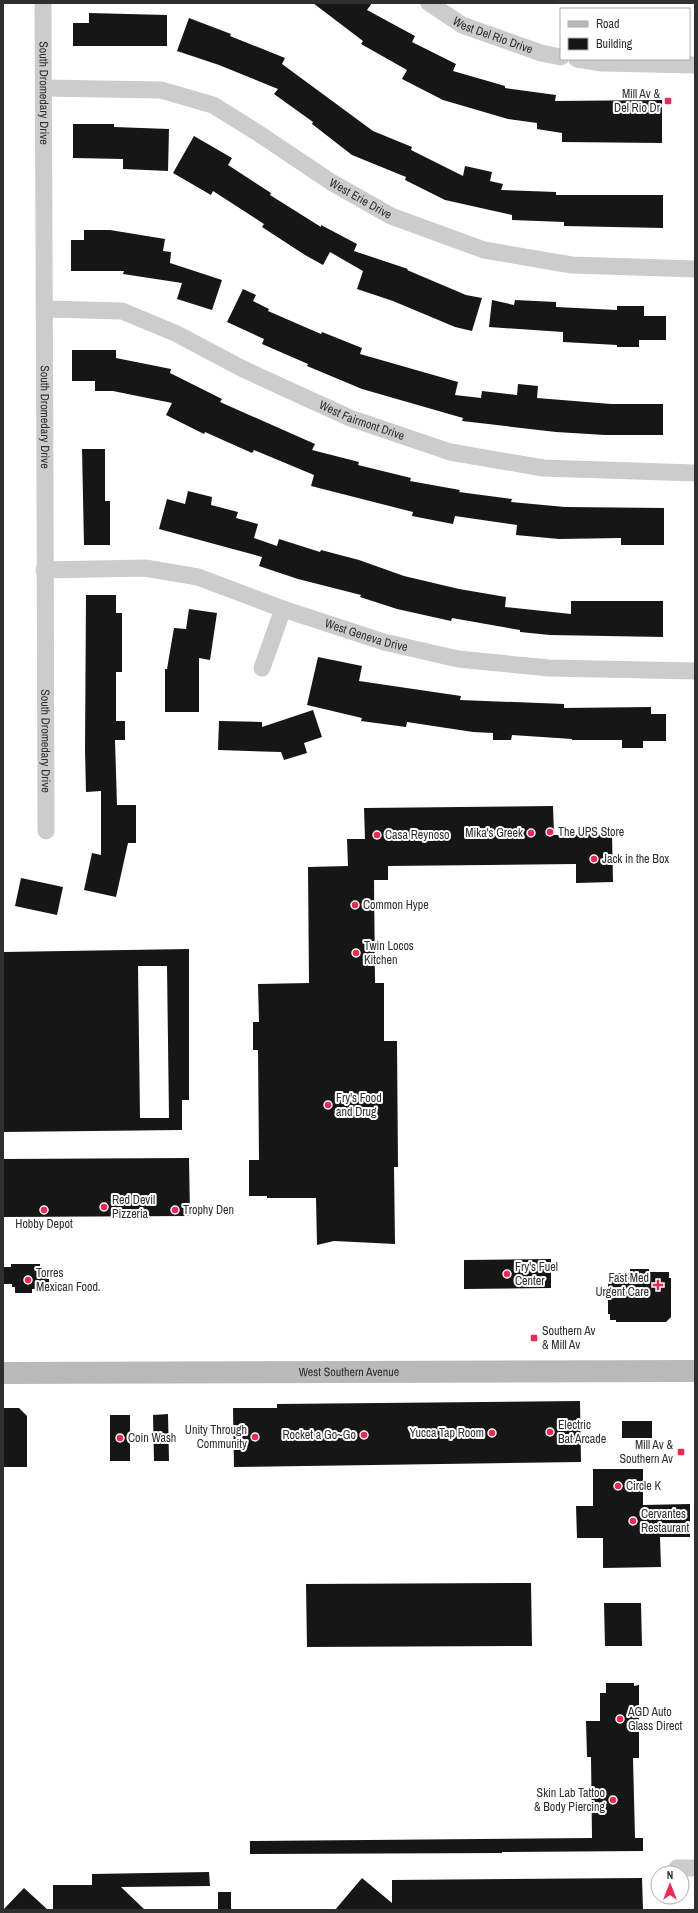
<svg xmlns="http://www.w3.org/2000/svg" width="698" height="1913" viewBox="0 0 698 1913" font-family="'Archivo Narrow',sans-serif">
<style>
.building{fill:#161616;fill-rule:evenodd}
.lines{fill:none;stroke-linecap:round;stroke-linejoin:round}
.street{stroke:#ccc;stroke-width:17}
.secondary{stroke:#b9b9b9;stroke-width:22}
.poi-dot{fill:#f32552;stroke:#fff;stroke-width:1.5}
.labels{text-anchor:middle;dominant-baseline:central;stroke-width:4;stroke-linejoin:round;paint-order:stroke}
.street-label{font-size:12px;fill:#2f2f2f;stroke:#fff}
.poi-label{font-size:12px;fill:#2f2f2f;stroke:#fff;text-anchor:start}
</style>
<rect width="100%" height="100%" fill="#fff"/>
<g class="building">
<polygon points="313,3 372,3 367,10 415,36 412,42 456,64 453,71 505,86 505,88 556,95 555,101 662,100 662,143 562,142 562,133 537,129 537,123 508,119 443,100 402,79 407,70 361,44 363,41"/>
<polygon points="89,13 167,15 167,46 73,46 73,23 89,23"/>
<polygon points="189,18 231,34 230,36 285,58 282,64 373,131 412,147 411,150 463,176 465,166 492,172 490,181 503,184 501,190 556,192 556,195 663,195 663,228 564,226 564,222 512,220 512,215 445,200 405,180 406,177 352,155 312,124 313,122 274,94 278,89 219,65 177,51"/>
<polygon points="73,124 114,124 114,127 169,129 168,171 123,169 123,159 73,158"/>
<polygon points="194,136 232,158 228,165 271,193 270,195 321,227 321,225 357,244 354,251 408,269 407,270 466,295 482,298 472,331 455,327 393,301 357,289 363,271 330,252 323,265 305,255 262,227 264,224 213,191 211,195 173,173"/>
<polygon points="84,230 110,230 165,239 163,251 171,252 170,263 222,280 212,310 177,299 182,283 123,274 124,271 71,271 71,240 84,240"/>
<polygon points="243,289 256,295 253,301 269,309 268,311 321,334 322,332 362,348 360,354 458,382 455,395 481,398 482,391 517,395 518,384 538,386 537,398 611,404 663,404 663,435 605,435 556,432 462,421 463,418 362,389 307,366 308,364 262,344 264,339 227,322"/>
<polygon points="492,300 514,305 515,300 556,302 556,307 617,310 617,306 644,306 644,316 666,316 666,340 639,340 639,347 617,347 617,345 563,342 563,332 489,327"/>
<polygon points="72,350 116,350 116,358 171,369 170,373 222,399 220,402 315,444 312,450 359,462 358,465 411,478 410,481 460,490 459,492 512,499 511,502 565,507 664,508 664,545 621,545 621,538 559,539 516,535 517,525 455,516 453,524 412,516 413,512 311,486 314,475 254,450 252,453 205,432 204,434 166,415 172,403 113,391 95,391 95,381 72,381"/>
<polygon points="82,449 105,449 105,501 110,501 110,545 84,545"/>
<polygon points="188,491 212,497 211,505 238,512 236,518 258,524 254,538 277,546 279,539 320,552 321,550 359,560 404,576 459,589 506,597 505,607 571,614 571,601 663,601 663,637 550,635 520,632 520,630 452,618 451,621 397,609 360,597 361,595 298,579 259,566 262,557 159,529 167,499 185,504"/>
<polygon points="86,595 116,595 116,613 122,613 122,672 116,672 116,721 125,721 125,740 115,740 117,805 136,805 136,843 128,843 116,897 84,890 92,853 101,855 101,791 86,792 85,750"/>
<polygon points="189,609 217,613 210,660 199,658 199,712 165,712 165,669 167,669 174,628 186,629"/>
<polygon points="318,657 362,666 359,681 461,696 460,700 564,704 564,708 651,707 651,714 666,714 666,741 643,741 643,748 622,748 622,740 572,740 572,739 512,735 511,740 493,740 493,733 473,732 407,722 406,727 361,721 362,718 307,705"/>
<polygon points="313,710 322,737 304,743 307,753 284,760 281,752 218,750 219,721 262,722 262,727"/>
<polygon points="553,806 554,835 612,834 613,882 576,883 576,864 388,866 388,880 374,880 375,983 384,983 384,1041 397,1041 398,1167 394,1167 395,1244 334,1241 317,1245 316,1198 267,1198 267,1196 249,1196 249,1160 259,1160 258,1050 253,1050 253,1022 259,1022 258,984 309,983 308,867 348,866 347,839 365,839 364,808"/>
<polygon points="21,878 63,887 57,915 15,906"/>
<path d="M189 949V1100H182V1130L3 1132V952ZM138 966H167L169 1118H140Z"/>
<polygon points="189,1158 190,1216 3,1217 3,1159"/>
<polygon points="551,1259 551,1288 464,1289 464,1260"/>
<polygon points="11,1264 40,1264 40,1275 49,1275 49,1289 32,1289 32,1293 15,1293 15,1287 12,1287 12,1284 3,1284 3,1267 11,1267"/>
<polygon points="630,1269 649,1269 649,1272 669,1272 669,1278 671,1278 671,1317 666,1322 616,1322 616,1320 610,1320 610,1314 608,1314 608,1279 610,1279 610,1273 630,1273"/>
<polygon points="580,1401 581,1462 234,1467 233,1408 277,1408 277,1404"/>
<polygon points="3,1408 19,1408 27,1416 27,1467 3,1467"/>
<polygon points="168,1414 169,1461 154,1461 153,1415"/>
<rect x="110" y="1415" width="20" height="46"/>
<rect x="622" y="1421" width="30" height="17"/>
<polygon points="593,1469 643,1469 643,1505 690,1504 690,1537 660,1537 661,1567 603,1568 603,1538 577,1538 576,1506 593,1506"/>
<polygon points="531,1583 532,1646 307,1647 306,1584"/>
<polygon points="604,1603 641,1603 642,1646 605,1646"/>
<polygon points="606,1683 634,1683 634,1686 639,1685 639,1758 633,1758 635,1838 643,1838 643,1851 502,1852 502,1853 250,1854 250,1841 592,1838 591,1757 587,1757 586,1721 600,1721 600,1693 606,1693"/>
<polygon points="209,1872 210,1886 121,1887 145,1910 53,1910 53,1885 92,1885 92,1874"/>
<polygon points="362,1878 392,1903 392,1880 642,1878 643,1910 335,1910"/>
<polygon points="24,1888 48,1910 3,1910"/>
<rect x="218" y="1892" width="13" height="18"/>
</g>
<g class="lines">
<g class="street">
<path id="s1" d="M43 3C46 279 44 555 46 831"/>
<path id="s2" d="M429 3 462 25 541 53 561 57"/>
<polyline points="577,59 602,63 695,65"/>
<path id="s3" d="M44 88 161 90 213 105 258 133 331 182 391 216 484 250 572 265 695 269"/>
<path id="s4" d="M46 309 122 311 175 333 243 369 350 418 450 452 543 468 695 473"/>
<path id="s5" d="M44 570 145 568 198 577 283 609 384 642 458 659 549 668 695 671"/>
<polyline points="262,668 283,609"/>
<polyline points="677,1868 695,1868"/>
</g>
<path class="secondary" id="s6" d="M3 1373 695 1371"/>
</g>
<g class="poi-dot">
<rect x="664" y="97" width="8" height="8" rx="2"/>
<circle cx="550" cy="832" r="4"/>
<circle cx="531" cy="833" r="4"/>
<circle cx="377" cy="835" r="4"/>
<circle cx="594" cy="859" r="4"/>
<circle cx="355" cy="905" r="4"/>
<circle cx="356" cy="953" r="4"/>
<circle cx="328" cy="1105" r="4"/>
<circle cx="104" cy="1207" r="4"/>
<circle cx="44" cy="1210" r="4"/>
<circle cx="175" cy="1210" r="4"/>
<circle cx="507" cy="1274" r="4"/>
<circle cx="28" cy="1280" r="4"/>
<path d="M656 1279h4v4h4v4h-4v4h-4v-4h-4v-4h4z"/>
<rect x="530" y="1334" width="8" height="8" rx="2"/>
<circle cx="550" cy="1432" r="4"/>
<circle cx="492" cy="1433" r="4"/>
<circle cx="364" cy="1435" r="4"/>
<circle cx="255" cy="1437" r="4"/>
<circle cx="120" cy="1438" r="4"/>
<rect x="677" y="1448" width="8" height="8" rx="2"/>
<circle cx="618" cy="1486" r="4"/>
<circle cx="633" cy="1521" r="4"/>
<circle cx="620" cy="1719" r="4"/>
<circle cx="613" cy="1800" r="4"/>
</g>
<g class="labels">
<g class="street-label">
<text stroke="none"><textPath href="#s2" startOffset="72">West Del Rio Drive</textPath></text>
<text stroke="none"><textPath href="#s1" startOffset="90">South Dromedary Drive</textPath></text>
<text stroke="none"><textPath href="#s3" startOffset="346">West Erie Drive</textPath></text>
<text stroke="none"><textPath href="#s1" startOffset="414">South Dromedary Drive</textPath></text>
<text stroke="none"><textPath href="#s4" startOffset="340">West Fairmont Drive</textPath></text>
<text stroke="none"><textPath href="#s5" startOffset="333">West Geneva Drive</textPath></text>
<text stroke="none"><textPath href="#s1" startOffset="738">South Dromedary Drive</textPath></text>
<text stroke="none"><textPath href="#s6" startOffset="346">West Southern Avenue</textPath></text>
</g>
<g class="poi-label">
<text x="660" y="94" text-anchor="end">Mill Av &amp;<tspan x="660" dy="14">Del Rio Dr</tspan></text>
<text x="558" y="832">The UPS Store</text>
<text x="523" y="833" text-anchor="end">Mika's Greek</text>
<text x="385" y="835">Casa Reynoso</text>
<text x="602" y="859">Jack in the Box</text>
<text x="363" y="905">Common Hype</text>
<text x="364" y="946">Twin Locos<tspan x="364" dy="14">Kitchen</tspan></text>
<text x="336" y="1098">Fry's Food<tspan x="336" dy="14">and Drug</tspan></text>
<text x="112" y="1200">Red Devil<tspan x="112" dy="14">Pizzeria</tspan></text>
<text x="183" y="1210">Trophy Den</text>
<text x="44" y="1224" text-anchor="middle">Hobby Depot</text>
<text x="515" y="1267">Fry's Fuel<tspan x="515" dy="14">Center</tspan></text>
<text x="36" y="1273">Torres<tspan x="36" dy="14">Mexican Food.</tspan></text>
<text x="649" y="1278" text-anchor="end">Fast Med<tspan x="649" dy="14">Urgent Care</tspan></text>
<text x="542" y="1331">Southern Av<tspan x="542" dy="14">&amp; Mill Av</tspan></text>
<text x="558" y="1425">Electric<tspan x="558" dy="14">Bat Arcade</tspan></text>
<text x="247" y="1430" text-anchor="end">Unity Through<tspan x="247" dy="14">Community</tspan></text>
<text x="484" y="1433" text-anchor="end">Yucca Tap Room</text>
<text x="356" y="1435" text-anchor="end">Rocket a Go~Go</text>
<text x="128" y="1438">Coin Wash</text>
<text x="673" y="1445" text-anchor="end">Mill Av &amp;<tspan x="673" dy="14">Southern Av</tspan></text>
<text x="626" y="1486">Circle K</text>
<text x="641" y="1514">Cervantes<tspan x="641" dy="14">Restaurant</tspan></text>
<text x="628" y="1712">AGD Auto<tspan x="628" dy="14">Glass Direct</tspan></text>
<text x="605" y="1793" text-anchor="end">Skin Lab Tattoo<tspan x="605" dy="14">&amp; Body Piercing</tspan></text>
</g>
</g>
<rect width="698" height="1913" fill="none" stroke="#2f2f2f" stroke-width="8"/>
<rect x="560" y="8" width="130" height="52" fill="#ffffff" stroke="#acacac"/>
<rect x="568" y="21" width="20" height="6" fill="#b9b9b9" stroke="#acacac"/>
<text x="596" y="28" font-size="12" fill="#2f2f2f">Road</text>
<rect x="568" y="38" width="20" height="12" fill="#161616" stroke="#acacac"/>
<text x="596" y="48" font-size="12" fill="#2f2f2f">Building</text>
<g transform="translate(670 1885)"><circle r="19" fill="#ffffff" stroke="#acacac"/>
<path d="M0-3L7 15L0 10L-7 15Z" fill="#f32552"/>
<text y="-6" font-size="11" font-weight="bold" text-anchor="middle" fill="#2f2f2f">N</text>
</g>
</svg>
